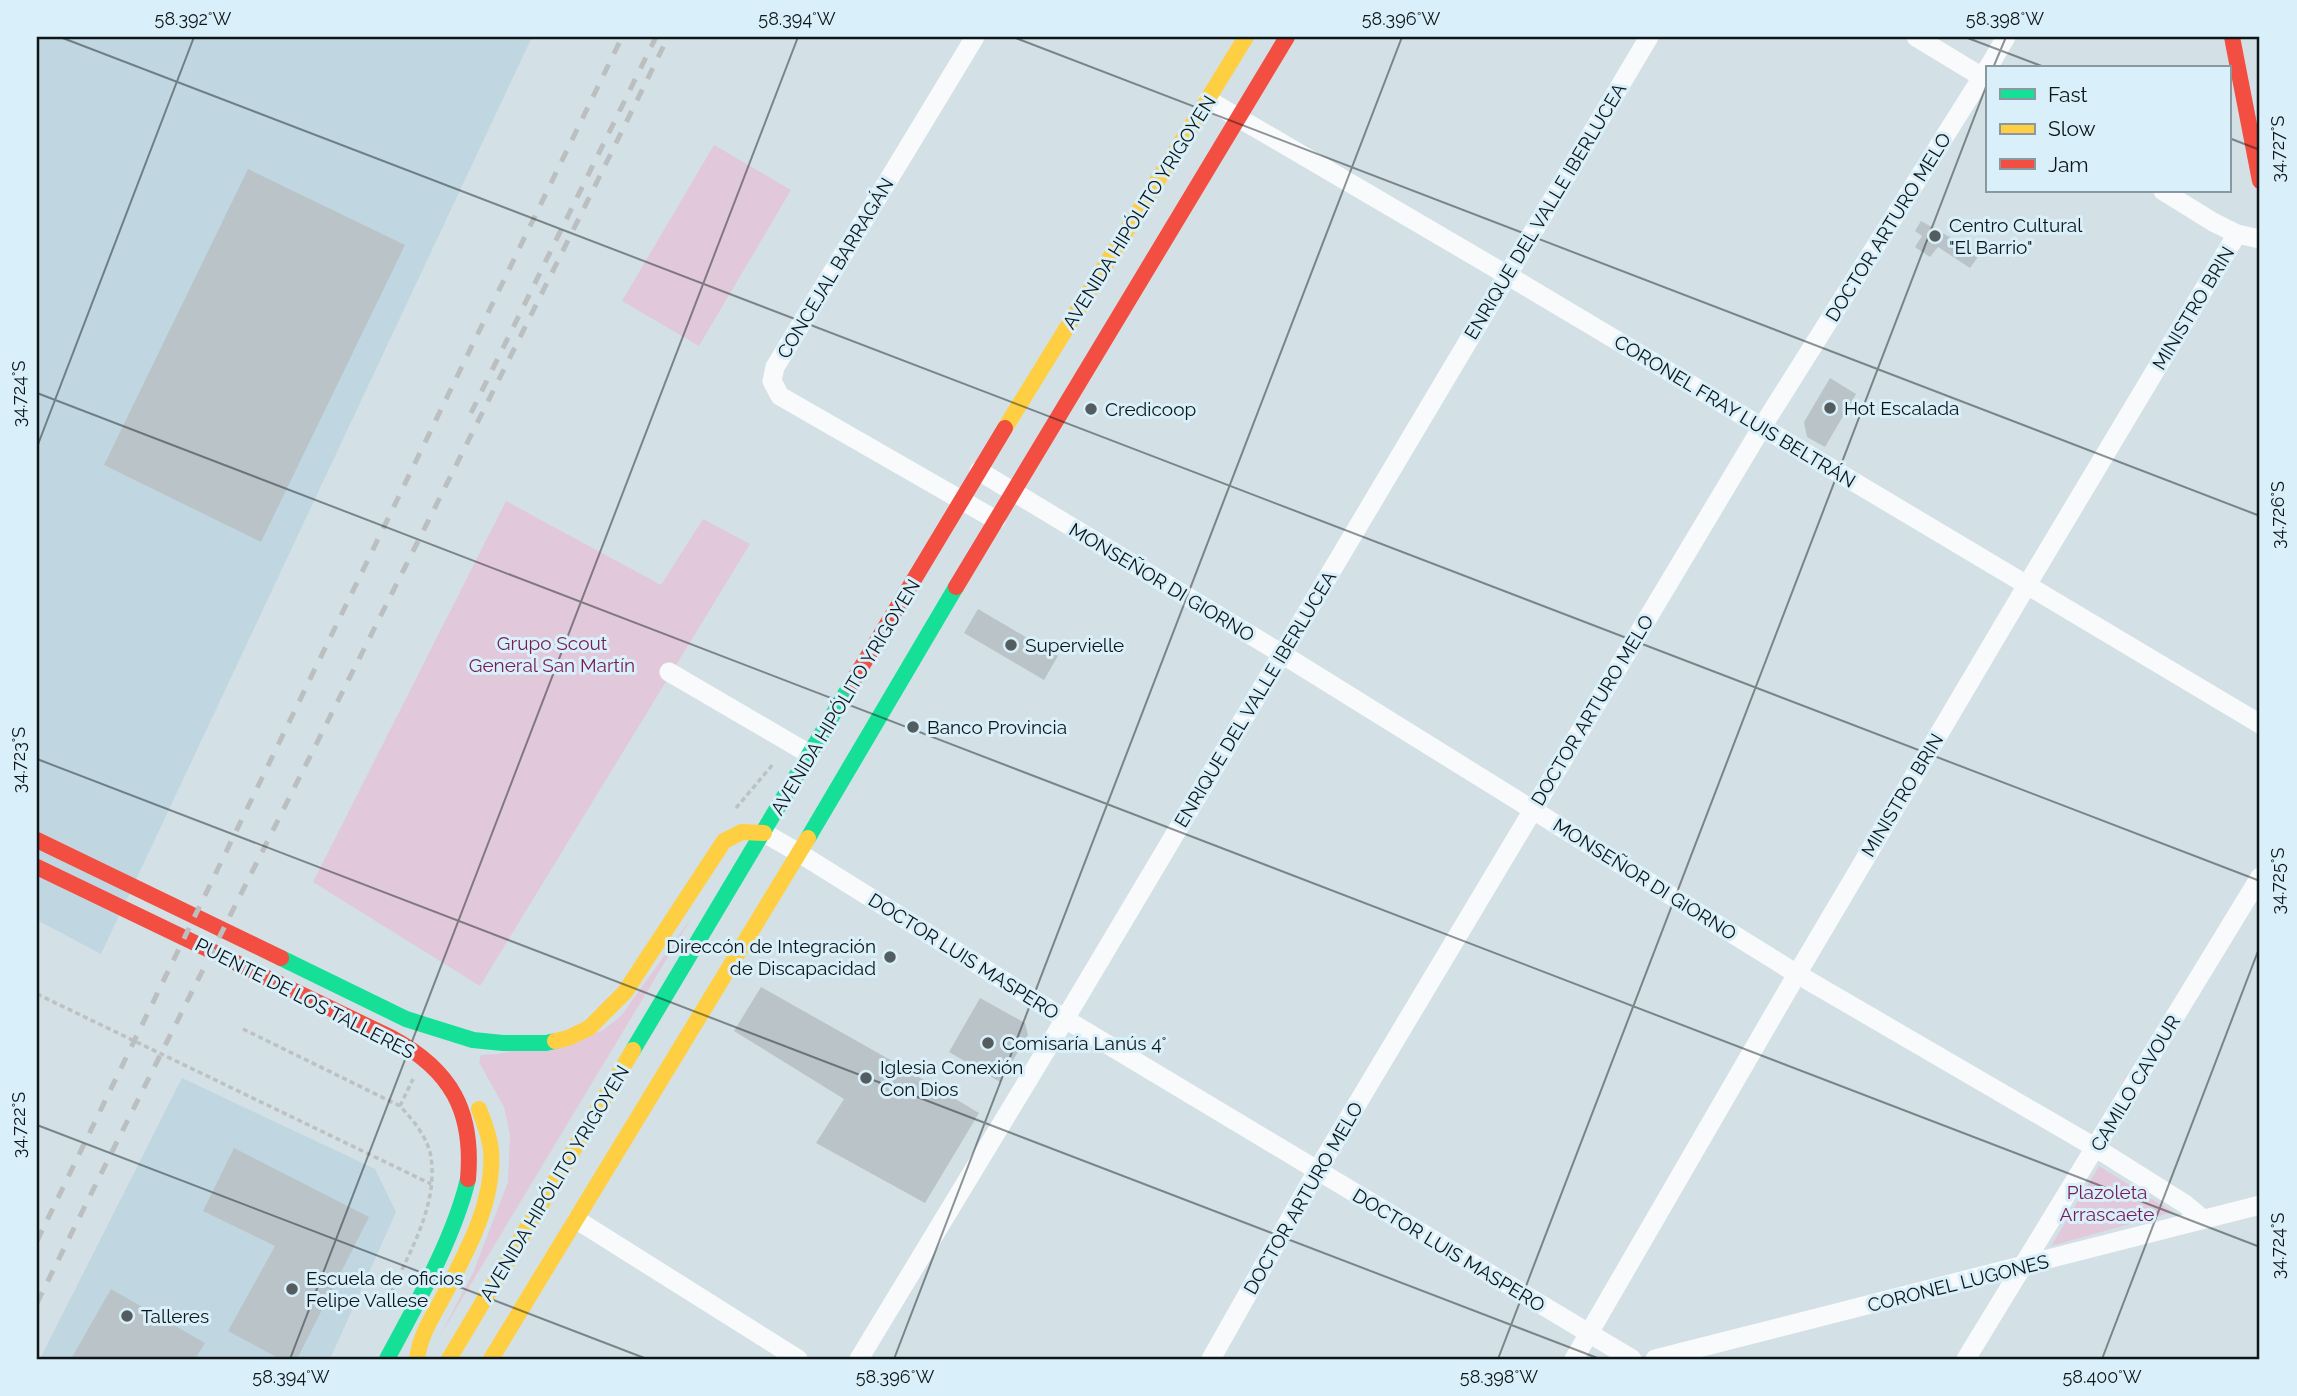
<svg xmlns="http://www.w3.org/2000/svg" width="2297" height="1396" viewBox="0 0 2297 1396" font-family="Raleway,sans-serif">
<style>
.built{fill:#c0d6e0}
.green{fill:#e1c9db}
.building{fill:#bac4c8}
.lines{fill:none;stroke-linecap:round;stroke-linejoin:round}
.path{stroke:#bdc1c2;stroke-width:3.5;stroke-dasharray:5 3.5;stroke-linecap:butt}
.street{stroke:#f8fafb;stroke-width:19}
.fast{stroke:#16e098;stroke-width:16}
.slow{stroke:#ffcf43;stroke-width:16}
.jam{stroke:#f24e42;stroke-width:16}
.rail{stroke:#bbbfc0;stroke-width:5;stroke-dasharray:12 12;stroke-linecap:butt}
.ticks{fill:none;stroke:#0e1619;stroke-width:2;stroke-opacity:0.45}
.poi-dot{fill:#535d60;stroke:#d9f0fa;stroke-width:2.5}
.labels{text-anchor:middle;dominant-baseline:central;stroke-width:6;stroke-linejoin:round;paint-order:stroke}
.street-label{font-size:19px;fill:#0e1619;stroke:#d9f0fa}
.poi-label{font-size:19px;fill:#0e1619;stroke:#d9f0fa;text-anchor:start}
.park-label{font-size:19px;fill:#771d54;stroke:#d9f0fa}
.neatline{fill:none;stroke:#0e1619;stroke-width:2.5}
.ticks-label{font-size:18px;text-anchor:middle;fill:#0e1619}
</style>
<rect width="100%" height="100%" fill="#d3e0e5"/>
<g class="built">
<polygon points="37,37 532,37 101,954 37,920"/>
<polygon points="182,1078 375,1169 396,1212 330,1359 40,1359"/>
</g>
<g class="green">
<polygon points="714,145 791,190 699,346 622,301"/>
<polygon points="506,501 661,585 703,519 750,544 480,986 313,882"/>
<polygon points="692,917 439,1337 473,1273 508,1182 510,1134 504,1107 479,1062 481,1055 498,1054 602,1031 621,1016"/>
<polygon points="2099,1166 2173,1212 2051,1246"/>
</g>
<g class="building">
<polygon points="248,169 405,245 261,542 104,465"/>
<polygon points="1921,221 1980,254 1970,268 1938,247 1930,257 1915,247 1922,236 1915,231"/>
<polygon points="1830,378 1856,394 1825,447 1807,437 1804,422"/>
<polygon points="978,609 1058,656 1044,680 964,633"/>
<polygon points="761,987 887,1058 979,1113 925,1203 816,1143 844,1099 734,1031"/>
<polygon points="980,998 1025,1023 1028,1035 1000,1082 949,1052"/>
<polygon points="234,1148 369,1217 297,1359 280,1359 228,1331 275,1246 203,1211"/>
<polygon points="111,1289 205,1343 195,1359 71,1359"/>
</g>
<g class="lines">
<g class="path">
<polyline points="736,808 774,763"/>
<polyline points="37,994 431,1184"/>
<path d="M243 1029 400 1106C413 1120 428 1138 431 1157 438 1205 410 1251 391 1293"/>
<polyline points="400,1106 413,1079"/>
</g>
<g class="street">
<polyline points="975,37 775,367 772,381 780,396 996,520"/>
<polyline points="1916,37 1987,80"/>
<polyline points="1988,68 2006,37"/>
<polyline points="1208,100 1507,275 2260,724"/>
<polyline points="2163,191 2213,222 2237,234 2260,239"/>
<polyline points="979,471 1282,654 1797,974 2096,1148 2185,1204 2203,1219"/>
<polyline points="669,672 811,755"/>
<polyline points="764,833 799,853 1065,1019 1632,1359"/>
<polyline points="577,1220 798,1359"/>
<polyline points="859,1359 1065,1019 1649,37"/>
<polyline points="1211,1359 1317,1171 1762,427 1987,69"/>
<polyline points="1574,1359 1797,974 2027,585 2237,234"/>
<polyline points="1655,1359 2260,1205"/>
<polyline points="1966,1359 2260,877"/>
</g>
<g class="fast">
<polyline points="808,838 956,587"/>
<polyline points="281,958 406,1019 473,1040 503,1043 546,1043 555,1041"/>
<polyline points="633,1050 850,686"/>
<path d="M387 1359C416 1305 454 1238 468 1179"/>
</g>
<g class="slow">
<polyline points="1005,428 1246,37"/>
<polyline points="555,1041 568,1038 589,1028 625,992 724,841 742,832 764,833"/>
<path d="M417 1359C420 1336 431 1319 442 1299 465 1255 495 1203 491 1151 490 1137 484 1122 479 1109"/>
<polyline points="449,1359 633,1050"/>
<polyline points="491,1359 808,838"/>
</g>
<g class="jam">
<polyline points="2232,37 2260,181"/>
<polyline points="956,587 1287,37"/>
<polyline points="850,686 1005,428"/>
<polyline points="37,840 281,958"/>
<path d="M37 867 392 1038C451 1070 474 1111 468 1179"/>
</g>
<g class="rail">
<polyline points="471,413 656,37"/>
<polyline points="37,1241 622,37"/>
<path d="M37 1303C246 880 461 461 668 37"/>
</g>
</g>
<path class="ticks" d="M60 37 2260 881M1013 37 2260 516M1965 37 2047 68M1993 68 2006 37M2229 138 2260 150M37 393 2260 1247M37 447 194 37M37 759 1600 1359M37 1125 647 1359M290 1359 798 37M894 1359 1402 37M1498 1359 1987 84M2102 1359 2260 946"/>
<g class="poi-dot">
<circle cx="1935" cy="236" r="7"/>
<circle cx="1830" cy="408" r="7"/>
<circle cx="1091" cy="409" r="7"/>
<circle cx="1011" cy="645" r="7"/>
<circle cx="913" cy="727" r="7"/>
<circle cx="890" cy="957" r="7"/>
<circle cx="988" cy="1043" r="7"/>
<circle cx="866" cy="1078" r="7"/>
<circle cx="292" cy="1289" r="7"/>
<circle cx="127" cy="1316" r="7"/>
</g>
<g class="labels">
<g class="street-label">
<text transform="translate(1545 211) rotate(-59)">ENRIQUE DEL VALLE IBERLUCEA</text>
<text transform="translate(1139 212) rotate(-58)">AVENIDA HIPÓLITO YRIGOYEN</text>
<text transform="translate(1888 227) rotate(-58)">DOCTOR ARTURO MELO</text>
<text transform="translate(835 268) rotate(-59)">CONCEJAL BARRAGÁN</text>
<text transform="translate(2193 308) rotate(-59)">MINISTRO BRIN</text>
<text transform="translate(1735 411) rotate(31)">CORONEL FRAY LUIS BELTRÁN</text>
<text transform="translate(1162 582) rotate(31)">MONSEÑOR DI GIORNO</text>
<text transform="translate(845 697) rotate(-59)">AVENIDA HIPÓLITO YRIGOYEN</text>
<text transform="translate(1255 699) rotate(-59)">ENRIQUE DEL VALLE IBERLUCEA</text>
<text transform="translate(1592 710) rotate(-59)">DOCTOR ARTURO MELO</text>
<text transform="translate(1902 795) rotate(-59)">MINISTRO BRIN</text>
<text transform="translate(1645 879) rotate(32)">MONSEÑOR DI GIORNO</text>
<text transform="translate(964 956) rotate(32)">DOCTOR LUIS MASPERO</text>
<text transform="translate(305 998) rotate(27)">PUENTE DE LOS TALLERES</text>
<text transform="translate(2135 1083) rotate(-59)">CAMILO CAVOUR</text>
<text transform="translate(554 1183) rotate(-59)">AVENIDA HIPÓLITO YRIGOYEN</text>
<text transform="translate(1303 1198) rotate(-60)">DOCTOR ARTURO MELO</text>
<text transform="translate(1449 1250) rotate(31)">DOCTOR LUIS MASPERO</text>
<text transform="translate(1958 1283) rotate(-14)">CORONEL LUGONES</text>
</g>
<g class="poi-label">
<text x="1949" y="225">Centro Cultural<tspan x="1949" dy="22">"El Barrio"</tspan></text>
<text x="1844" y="408">Hot Escalada</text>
<text x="1105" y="409">Credicoop</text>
<text x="1025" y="645">Supervielle</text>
<text x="927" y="727">Banco Provincia</text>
<text x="876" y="946" text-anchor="end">Direccón de Integración<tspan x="876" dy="22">de Discapacidad</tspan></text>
<text x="1002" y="1043">Comisaría Lanús 4°</text>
<text x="880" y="1067">Iglesia Conexión<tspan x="880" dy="22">Con Dios</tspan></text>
<text x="306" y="1278">Escuela de oficios<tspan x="306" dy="22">Felipe Vallese</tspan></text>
<text x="141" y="1316">Talleres</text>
</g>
<g class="park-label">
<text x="552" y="643">Grupo Scout<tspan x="552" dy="22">General San Martín</tspan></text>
<text x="2107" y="1192">Plazoleta<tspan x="2107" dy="22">Arrascaete</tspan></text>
</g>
</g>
<rect width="2297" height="1396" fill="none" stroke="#d9f0fa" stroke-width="77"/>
<rect x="1986" y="66" width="245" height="126" fill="#d9f0fa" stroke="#8899a0" stroke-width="2"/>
<rect x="2000" y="89" width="35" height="10" fill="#16e098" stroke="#8899a0" stroke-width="2"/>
<text x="2048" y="102" font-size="21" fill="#0e1619">Fast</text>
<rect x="2000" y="124" width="35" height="10" fill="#ffcf43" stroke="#8899a0" stroke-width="2"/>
<text x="2048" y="136" font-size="21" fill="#0e1619">Slow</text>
<rect x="2000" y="159" width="35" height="10" fill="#f24e42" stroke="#8899a0" stroke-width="2"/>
<text x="2048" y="172" font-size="21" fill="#0e1619">Jam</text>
<rect x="38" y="38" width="2220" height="1320" class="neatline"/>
<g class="ticks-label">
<text x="193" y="25">58.392°W</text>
<text x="797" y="25">58.394°W</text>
<text x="1401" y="25">58.396°W</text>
<text x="2005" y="25">58.398°W</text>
<text transform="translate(2278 149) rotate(-90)" y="6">34.727°S</text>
<text transform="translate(19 394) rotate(-90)" y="6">34.724°S</text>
<text transform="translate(2278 515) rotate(-90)" y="6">34.726°S</text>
<text transform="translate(19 760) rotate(-90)" y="6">34.723°S</text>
<text transform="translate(2278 881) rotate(-90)" y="6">34.725°S</text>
<text transform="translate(19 1125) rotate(-90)" y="6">34.722°S</text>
<text transform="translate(2278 1246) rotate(-90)" y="6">34.724°S</text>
<text x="291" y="1383">58.394°W</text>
<text x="895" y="1383">58.396°W</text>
<text x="1499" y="1383">58.398°W</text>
<text x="2102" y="1383">58.400°W</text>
</g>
</svg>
